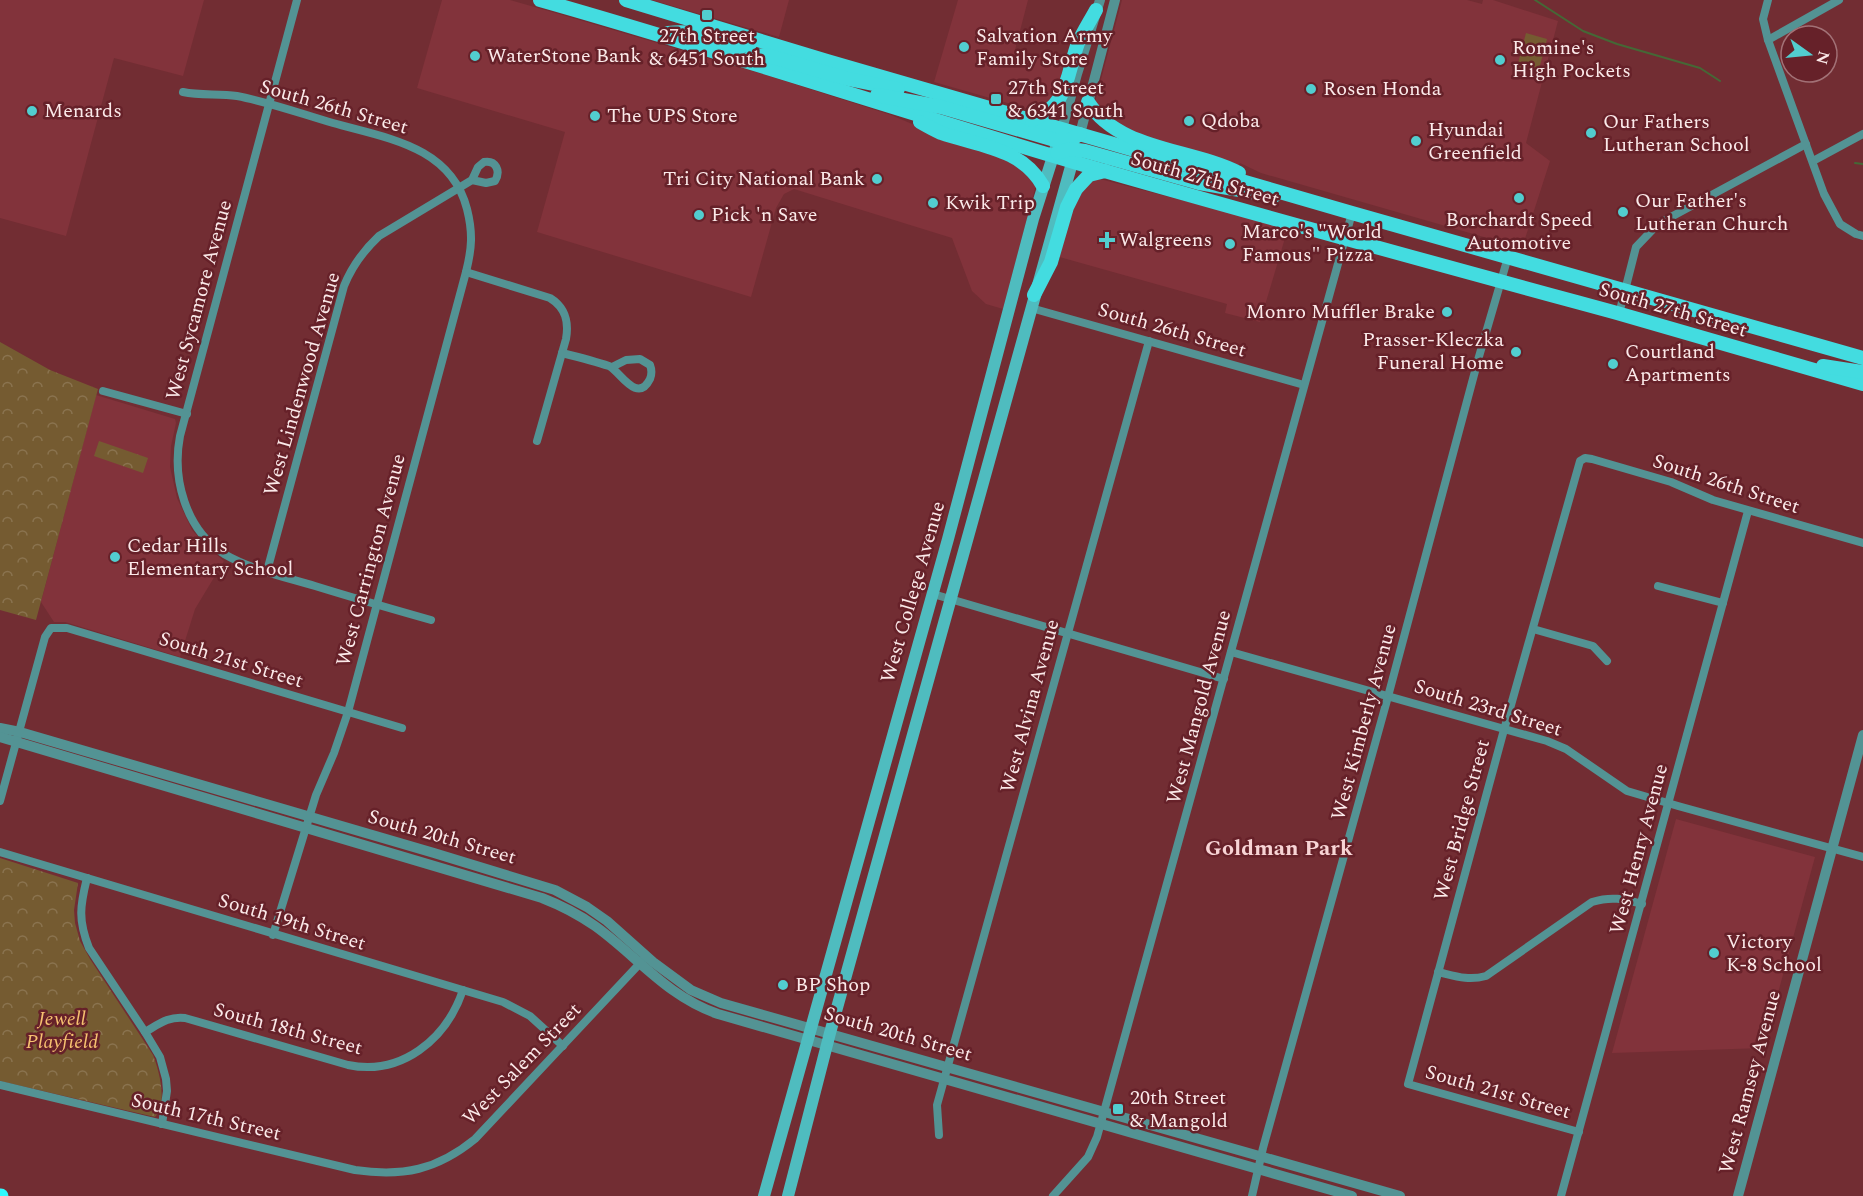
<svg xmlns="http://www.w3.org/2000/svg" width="1863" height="1196" viewBox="0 0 1863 1196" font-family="Spectral,serif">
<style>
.built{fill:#82333b}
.grass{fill:#755b31}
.park{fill:url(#park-crowns)}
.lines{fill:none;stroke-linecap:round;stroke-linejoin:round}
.stream{stroke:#456836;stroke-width:2}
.minor{stroke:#539394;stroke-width:8}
.tertiary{stroke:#539394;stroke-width:10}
.secondary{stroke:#4fbcbf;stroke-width:12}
.primary{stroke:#43dce0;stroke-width:14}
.motorway{stroke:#2ef9fd;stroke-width:15}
.poi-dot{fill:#52cdcf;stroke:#662129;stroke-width:2}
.labels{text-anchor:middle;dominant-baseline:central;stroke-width:5;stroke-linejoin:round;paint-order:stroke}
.poi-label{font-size:20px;fill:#fbe9e9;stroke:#662129;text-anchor:start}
.street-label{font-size:20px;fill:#fbe9e9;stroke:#662129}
.park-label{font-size:20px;font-style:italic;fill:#f6c170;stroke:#662129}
.quarter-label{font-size:22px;font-weight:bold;fill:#f7d4d5;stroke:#662129}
</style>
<defs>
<pattern id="park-crowns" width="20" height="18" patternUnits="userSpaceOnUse" patternTransform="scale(1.5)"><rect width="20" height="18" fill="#755b31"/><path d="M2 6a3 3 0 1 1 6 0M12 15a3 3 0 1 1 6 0" fill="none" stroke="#8a734f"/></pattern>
</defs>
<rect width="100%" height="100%" fill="#722d33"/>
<g class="built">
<polygon points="0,0 204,0 183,76 114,58 66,236 0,218"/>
<polygon points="442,0 510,0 559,14 766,75 891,115 938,135 1018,163 1036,185 1003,309 986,304 972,291 952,238 794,189 784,194 776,208 751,297 537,232 565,132 417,88"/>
<polygon points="652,0 789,0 779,37"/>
<polygon points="958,0 1028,0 1015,50 1069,65 1061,89 1039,112 934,82"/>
<polygon points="1122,0 1467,0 1482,4 1483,0 1493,0 1558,21 1526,143 1550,161 1522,248 1261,173 1240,163 1238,167 1119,128 1095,102"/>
<polygon points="1100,179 1288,228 1260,322 1225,313 1227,304 1056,256 1067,215 1086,182"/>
<polygon points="96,395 175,419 176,423 171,446 170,467 177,498 192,530 207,547 224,561 195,609 180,657 65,622 54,622 41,602"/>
<polygon points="1676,819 1815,857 1763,1048 1612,1053"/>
</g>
<polygon class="grass" points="1526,33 1547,39 1538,73 1517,67"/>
<g class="park">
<polygon points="0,342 50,370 98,389 36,620 0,610"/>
<polygon points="99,441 148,458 143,473 94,456"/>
<path d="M0 858 78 883 74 910 75 923 80 941 90 959 153 1055C159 1070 168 1103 155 1117L0 1081Z"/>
</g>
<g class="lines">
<g class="stream">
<polyline points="1535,0 1583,31 1617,44 1700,68 1720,81"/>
<polyline points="1855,163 1863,164"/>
</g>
<g class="minor">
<path d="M297 0 180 436C172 478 185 529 224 554 252 570 285 577 315 586 354 598 392 609 431 620"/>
<polyline points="1768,0 1763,19 1768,40 1824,194 1840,224 1856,234 1863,236"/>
<polyline points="1768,40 1839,0"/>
<path d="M183 92C201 96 219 93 237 96 269 102 302 114 333 123 386 138 451 146 467 209 473 233 472 248 466 272L348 712 334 753 316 795 273 935"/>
<polyline points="1813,161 1863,134"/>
<path d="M466 272 550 298C566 308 569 322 566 339L537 441"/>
<polyline points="1031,308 1304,385"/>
<polyline points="1619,314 1636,247 1658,224 1806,144"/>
<path d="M562 353C578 357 594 361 609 366 619 370 637 405 650 379 652 374 652 370 650 365L640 359 626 360 612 367"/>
<polyline points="103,391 187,414"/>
<path d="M267 571 344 286C352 266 363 251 379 236L472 180 478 167 484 162C496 160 501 171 495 181L486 183 472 180"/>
<polyline points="1658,586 1723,603"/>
<polyline points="933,594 1224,679"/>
<polyline points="1533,629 1593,646 1607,661"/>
<polyline points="1231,652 1547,741 1566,749 1627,791 1678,806 1863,857"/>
<polyline points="0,801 45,637 51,628 67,628 402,728"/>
<polyline points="0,852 503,1002 530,1016 563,1046"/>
<path d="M87 878C80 906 78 920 89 948L145 1032 160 1057 166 1079 167 1091 162 1124"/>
<path d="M1438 972C1455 976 1468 981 1486 976L1592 902C1612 896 1623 899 1642 904"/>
<path d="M145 1032C159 1024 169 1016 185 1018L348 1065C401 1076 446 1040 463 990"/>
<path d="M0 1085 355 1170C403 1177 437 1170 475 1139L644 959"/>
<polyline points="1579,1132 1408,1084 1502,737 1580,461 1585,458 1592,459 1671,482 1713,500 1863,543"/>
<polyline points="939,1135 937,1105 942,1087 1149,341"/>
<polyline points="1053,1196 1088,1157 1097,1137 1352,213"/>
<polyline points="1252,1196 1263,1148 1386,704 1478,360 1508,257"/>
<polyline points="1561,1196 1748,511"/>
</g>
<g class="tertiary">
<polyline points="1062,129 1077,74 1100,0"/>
<polyline points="1080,134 1115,0"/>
<polyline points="0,728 20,732 434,853 555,890 587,907 607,921 653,962 691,990 721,1003 1400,1196"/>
<path d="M0 737 542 898C560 905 578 914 595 926 637 956 666 996 718 1014L1352 1196"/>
<polyline points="1738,1196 1863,735"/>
</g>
<g class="secondary">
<polyline points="764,1196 948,539 1033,219 1056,147"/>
<polyline points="788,1196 830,1033 1075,152"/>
</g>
<g class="primary">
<path d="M540 0C720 51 897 110 1077 163 1256 215 1437 264 1617 313 1699 336 1781 361 1863 384"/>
<polyline points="626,0 827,61 1352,213 1863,358"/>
<path d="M668 33C676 32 685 32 693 33 709 36 736 52 750 44L753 39"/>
<polyline points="747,61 752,56 766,55 848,79 898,89"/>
<polyline points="877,95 941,107 1058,141 1069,141 1080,134"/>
<path d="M1088 102C1119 151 1190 148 1239 173"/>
<path d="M1032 120C1069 105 1066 76 1078 43 1083 32 1090 21 1096 10"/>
<path d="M920 122C927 126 934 130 941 133 979 146 1022 148 1043 186"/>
<polyline points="1057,153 1070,149 1085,151 1199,183 1274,196"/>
<polyline points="1034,295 1051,262 1067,207 1076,189 1089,175 1105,171"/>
<polyline points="1823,366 1863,372"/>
</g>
<polyline class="motorway" points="0,1196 1,1196"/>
</g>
<g class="poi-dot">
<rect x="701" y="9" width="12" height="12" rx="3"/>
<circle cx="964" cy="47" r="6"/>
<circle cx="475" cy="56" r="6"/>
<circle cx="1500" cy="60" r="6"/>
<circle cx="1311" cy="89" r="6"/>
<rect x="990" y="93" width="12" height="12" rx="3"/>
<circle cx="32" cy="111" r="6"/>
<circle cx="595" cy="116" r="6"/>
<circle cx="1189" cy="121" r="6"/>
<circle cx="1591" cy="133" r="6"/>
<circle cx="1416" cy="141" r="6"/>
<circle cx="877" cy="179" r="6"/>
<circle cx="1519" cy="198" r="6"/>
<circle cx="933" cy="203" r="6"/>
<circle cx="1623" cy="212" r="6"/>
<circle cx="699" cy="215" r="6"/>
<path d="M1104 231h6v6h6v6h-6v6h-6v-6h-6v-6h6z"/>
<circle cx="1230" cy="244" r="6"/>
<circle cx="1447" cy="312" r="6"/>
<circle cx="1516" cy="352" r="6"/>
<circle cx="1613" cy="364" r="6"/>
<circle cx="115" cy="557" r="6"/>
<circle cx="1714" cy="953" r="6"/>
<circle cx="783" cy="985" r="6"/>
<rect x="1112" y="1103" width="12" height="12" rx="3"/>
</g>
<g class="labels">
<g class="poi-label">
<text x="707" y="36" text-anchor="middle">27th Street<tspan x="707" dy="23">&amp; 6451 South</tspan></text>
<text x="976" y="36">Salvation Army<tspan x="976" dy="23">Family Store</tspan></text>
<text x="1512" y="48">Romine's<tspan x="1512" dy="23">High Pockets</tspan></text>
<text x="487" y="56">WaterStone Bank</text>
<text x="1008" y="88">27th Street<tspan x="1008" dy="23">&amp; 6341 South</tspan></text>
<text x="1323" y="89">Rosen Honda</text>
<text x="44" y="111">Menards</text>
<text x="607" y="116">The UPS Store</text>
<text x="1201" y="121">Qdoba</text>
<text x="1603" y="122">Our Fathers<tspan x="1603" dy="23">Lutheran School</tspan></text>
<text x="1428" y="130">Hyundai<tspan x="1428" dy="23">Greenfield</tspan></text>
<text x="865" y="179" text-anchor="end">Tri City National Bank</text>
<text x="1635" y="201">Our Father's<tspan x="1635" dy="23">Lutheran Church</tspan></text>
<text x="945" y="203">Kwik Trip</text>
<text x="711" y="215">Pick 'n Save</text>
<text x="1519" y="220" text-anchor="middle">Borchardt Speed<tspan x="1519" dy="23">Automotive</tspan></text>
<text x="1242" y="232">Marco's "World<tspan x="1242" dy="23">Famous" Pizza</tspan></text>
<text x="1119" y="240">Walgreens</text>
<text x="1435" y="312" text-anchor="end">Monro Muffler Brake</text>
<text x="1504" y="340" text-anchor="end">Prasser-Kleczka<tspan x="1504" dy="23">Funeral Home</tspan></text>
<text x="1625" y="352">Courtland<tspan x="1625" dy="23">Apartments</tspan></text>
<text x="127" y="546">Cedar Hills<tspan x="127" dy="23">Elementary School</tspan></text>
<text x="1726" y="942">Victory<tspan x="1726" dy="23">K-8 School</tspan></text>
<text x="795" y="985">BP Shop</text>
<text x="1130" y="1098">20th Street<tspan x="1130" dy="23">&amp; Mangold</tspan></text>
</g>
<g class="street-label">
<text transform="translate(334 107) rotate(16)">South 26th Street</text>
<text transform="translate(1205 179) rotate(16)">South 27th Street</text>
<text transform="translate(199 300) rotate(-75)">West Sycamore Avenue</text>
<text transform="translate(1673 310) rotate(16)">South 27th Street</text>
<text transform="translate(1172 330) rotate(16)">South 26th Street</text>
<text transform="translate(302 384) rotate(-74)">West Lindenwood Avenue</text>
<text transform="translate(1726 484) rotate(18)">South 26th Street</text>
<text transform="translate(371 560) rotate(-75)">West Carrington Avenue</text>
<text transform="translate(913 592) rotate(-74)">West College Avenue</text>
<text transform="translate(231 660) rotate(17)">South 21st Street</text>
<text transform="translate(1030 706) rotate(-75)">West Alvina Avenue</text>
<text transform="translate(1199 707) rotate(-75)">West Mangold Avenue</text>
<text transform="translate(1488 708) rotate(17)">South 23rd Street</text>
<text transform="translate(1364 722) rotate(-75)">West Kimberly Avenue</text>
<text transform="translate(1462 820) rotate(-75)">West Bridge Street</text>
<text transform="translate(442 837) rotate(16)">South 20th Street</text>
<text transform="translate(1639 849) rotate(-75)">West Henry Avenue</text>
<text transform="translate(292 922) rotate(17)">South 19th Street</text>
<text transform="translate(288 1029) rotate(15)">South 18th Street</text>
<text transform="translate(898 1034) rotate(16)">South 20th Street</text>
<text transform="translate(522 1064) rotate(-46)">West Salem Street</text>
<text transform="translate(1750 1082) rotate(-75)">West Ramsey Avenue</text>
<text transform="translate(1498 1092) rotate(16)">South 21st Street</text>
<text transform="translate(206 1117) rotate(13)">South 17th Street</text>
</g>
<g class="park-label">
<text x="62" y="1019">Jewell<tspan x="62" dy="23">Playfield</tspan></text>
</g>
<g class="quarter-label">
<text x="1279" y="848">Goldman Park</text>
</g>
</g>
<g transform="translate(1809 54) rotate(105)"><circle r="28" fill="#662129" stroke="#a27176" stroke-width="1.5"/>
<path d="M0-4.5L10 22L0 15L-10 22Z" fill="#52cdcf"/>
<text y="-9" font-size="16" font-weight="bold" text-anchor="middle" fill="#fbe9e9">N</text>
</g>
</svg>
